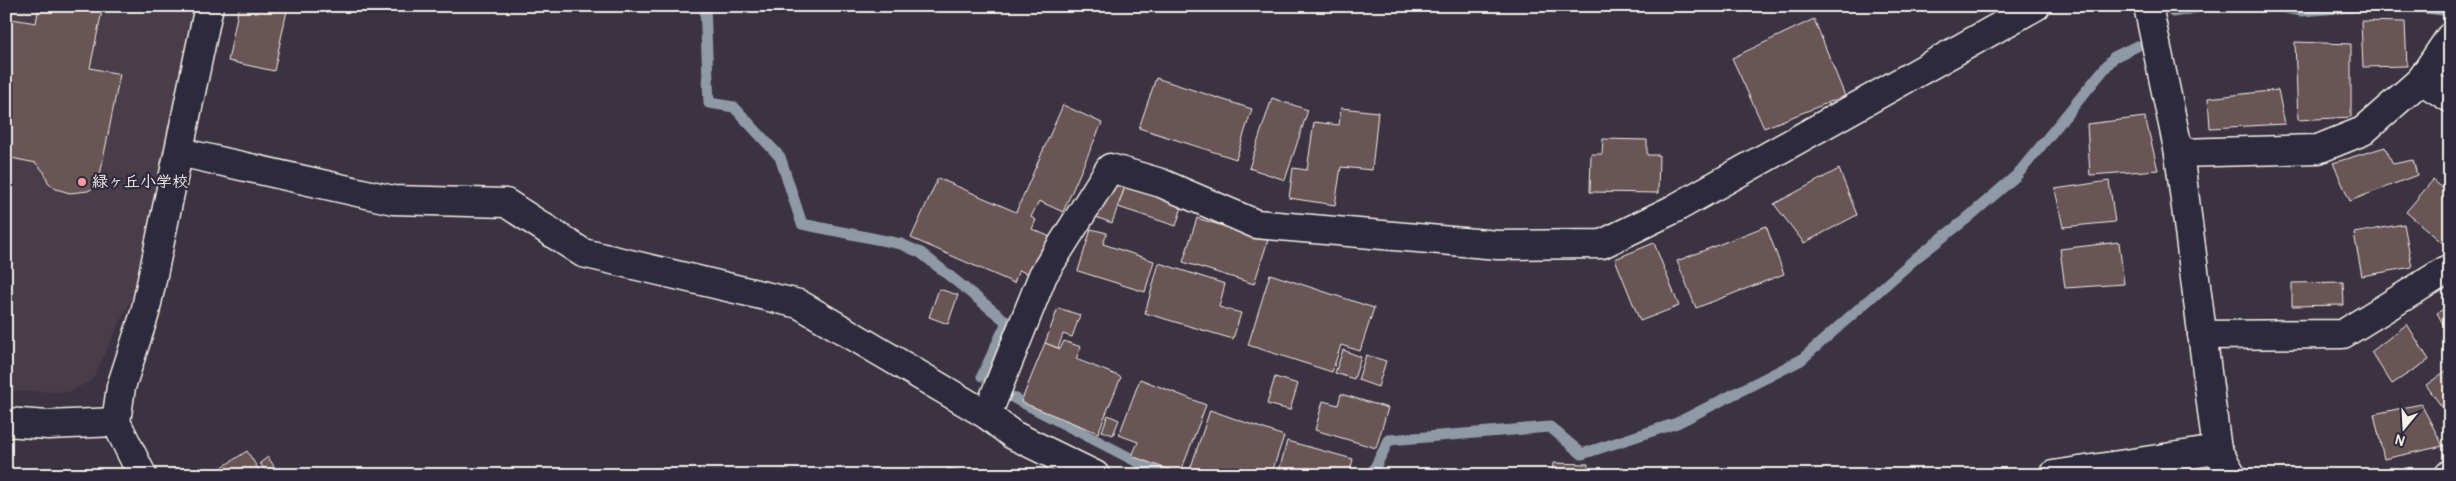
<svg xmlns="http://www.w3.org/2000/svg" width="2456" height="481" viewBox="0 0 2456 481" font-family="Pangolin,'Klee One',sans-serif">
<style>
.built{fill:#493d48}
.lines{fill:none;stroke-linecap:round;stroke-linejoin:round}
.stream{stroke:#909aa5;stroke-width:11}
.building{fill:#695557;stroke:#f4f1e8}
.minor-casing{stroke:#f4f1e8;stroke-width:31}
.minor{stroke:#2f2a3d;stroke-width:28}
.poi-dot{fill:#ff9aa2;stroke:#2f2a3d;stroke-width:2}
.labels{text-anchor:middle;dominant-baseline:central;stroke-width:4.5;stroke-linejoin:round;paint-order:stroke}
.poi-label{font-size:16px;font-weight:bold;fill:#f4f1e8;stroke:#2f2a3d;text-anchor:start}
</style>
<rect width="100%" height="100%" fill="#3b3342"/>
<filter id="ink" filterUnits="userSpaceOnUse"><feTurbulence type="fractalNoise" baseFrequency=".02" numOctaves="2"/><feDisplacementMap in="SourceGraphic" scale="10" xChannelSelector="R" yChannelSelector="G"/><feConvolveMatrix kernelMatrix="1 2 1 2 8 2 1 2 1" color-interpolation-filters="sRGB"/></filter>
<g filter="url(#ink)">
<polygon class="built" points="6,6 192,6 183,71 135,292 92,380 69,392 6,391"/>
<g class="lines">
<g class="stream">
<polyline points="705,6 709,103 734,107 780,157 802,224 901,244 921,253 1007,322 982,376"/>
<polyline points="2276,6 2301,11 2364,6"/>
<polyline points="2409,6 2442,10"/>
<polyline points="2173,12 2205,6"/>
<polyline points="1012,397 1163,475"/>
<polyline points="1371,475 1389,440 1550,427 1582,454 1677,423 1801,360 1916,258 1965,220 2017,175 2114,57 2137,46"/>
</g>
</g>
<g class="building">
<polygon points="39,6 103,6 90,68 120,74 98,185 88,191 70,193 56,189 48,182 44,172 36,163 6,157 6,18 36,23"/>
<polygon points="239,6 288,6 274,71 228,61"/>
<polygon points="1814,19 1845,96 1764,128 1732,58"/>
<polygon points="2361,21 2405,22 2407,66 2363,67"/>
<polygon points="2295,42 2351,44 2351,117 2298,120"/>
<polygon points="1156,78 1252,109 1236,159 1139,128"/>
<polygon points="2278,90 2285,124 2210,128 2208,98"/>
<polygon points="1272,98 1308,110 1285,180 1249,168"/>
<polygon points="1063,105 1102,123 1063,212 1039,201 1031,217 1036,220 1032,229 1055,239 1037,278 1019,270 1014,283 911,238 938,178 1016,212"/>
<polygon points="1341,108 1378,112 1372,170 1341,167 1335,205 1289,198 1293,168 1307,170 1314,122 1339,125"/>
<polygon points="2145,117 2158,170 2090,175 2087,124"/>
<polygon points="1603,139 1647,140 1647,155 1659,155 1658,193 1590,192 1591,154 1602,154"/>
<polygon points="2385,147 2393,164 2413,160 2417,175 2350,201 2333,163"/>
<polygon points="1839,169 1857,215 1804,243 1774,204"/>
<polygon points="1128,178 1112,223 1093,216 1105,183"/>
<polygon points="1128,178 1185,197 1176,226 1118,207"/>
<polygon points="2433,180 2450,194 2450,242 2446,246 2406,212"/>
<polygon points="2109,181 2115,222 2063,227 2055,189"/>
<polygon points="1197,218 1268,240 1254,284 1183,262"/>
<polygon points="2404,224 2412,267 2362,276 2354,233"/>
<polygon points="1766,226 1784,274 1696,308 1677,261"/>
<polygon points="1091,229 1107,233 1103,244 1154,261 1145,292 1078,271"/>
<polygon points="2119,242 2124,284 2065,288 2060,249"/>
<polygon points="1654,243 1679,306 1640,321 1615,259"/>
<polygon points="1159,263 1225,284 1219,307 1241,313 1233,339 1145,313"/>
<polygon points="1270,274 1374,308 1360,351 1341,345 1332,372 1248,345"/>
<polygon points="2343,282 2344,305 2292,306 2292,283"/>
<polygon points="939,289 958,295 948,324 929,317"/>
<polygon points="2450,305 2450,336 2437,313"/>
<polygon points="1058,308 1080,315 1072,337 1063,334 1058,348 1045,343"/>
<polygon points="2407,324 2429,360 2392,384 2371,352"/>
<polygon points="1064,341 1081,347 1076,359 1121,377 1098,433 1021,402 1045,343 1060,349"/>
<polygon points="1343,350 1361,357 1354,379 1335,373"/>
<polygon points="1366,355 1386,361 1378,387 1358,380"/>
<polygon points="2450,368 2450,418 2426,385"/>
<polygon points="1275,377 1298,384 1290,410 1267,404"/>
<polygon points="1140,379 1206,405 1180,474 1132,456 1138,442 1119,435"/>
<polygon points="1341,394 1388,408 1376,448 1315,430 1323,401 1338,405"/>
<polygon points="2421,404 2443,446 2384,459 2374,414"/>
<polygon points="1210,410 1284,436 1271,475 1203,475 1190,470"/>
<polygon points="1108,415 1119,420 1113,435 1102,431"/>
<polygon points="1287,441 1353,459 1349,475 1278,475"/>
<polygon points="247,451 262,475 210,475"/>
<polygon points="268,457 279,474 279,475 268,475 260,463"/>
<polygon points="1553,463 1588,464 1587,475 1552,475"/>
<polygon points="916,468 934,475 914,475"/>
<polygon points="948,468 967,475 946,475"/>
</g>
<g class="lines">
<g class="minor-casing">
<g id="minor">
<polyline points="2148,6 2179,153 2217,450 2232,475"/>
<polyline points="2421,80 2450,98"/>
<polyline points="179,152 393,200 506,203 583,253 799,304 987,415 1013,435 1095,475"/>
<polyline points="2179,153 2318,149 2363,131 2421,80 2450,37"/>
<polyline points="2202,335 2343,334 2450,268"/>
<polyline points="987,415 1043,275 1110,168 1161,183 1256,224 1498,245 1602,244 1672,210 2036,6"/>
<polyline points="6,422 48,425 116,422"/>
<polyline points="142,475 116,422 121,387 145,313 209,6"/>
<polyline points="2053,475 2217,450"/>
<polyline points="2449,475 2450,474"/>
</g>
</g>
<use href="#minor" class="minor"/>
</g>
</g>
<circle class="poi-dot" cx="82" cy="182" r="5"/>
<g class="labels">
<g class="poi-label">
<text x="92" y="182">緑ヶ丘小学校</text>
</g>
</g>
<rect width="2456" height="481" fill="none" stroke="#2f2a3d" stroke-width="25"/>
<rect x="12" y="12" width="2431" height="456" fill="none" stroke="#f4f1e8" stroke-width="2" filter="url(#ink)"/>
<g transform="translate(2404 428) rotate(198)" stroke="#2f2a3d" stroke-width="4" paint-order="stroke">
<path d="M0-4L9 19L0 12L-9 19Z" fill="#f4f1e8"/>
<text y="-8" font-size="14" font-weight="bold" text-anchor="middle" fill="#f4f1e8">N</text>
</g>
</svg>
